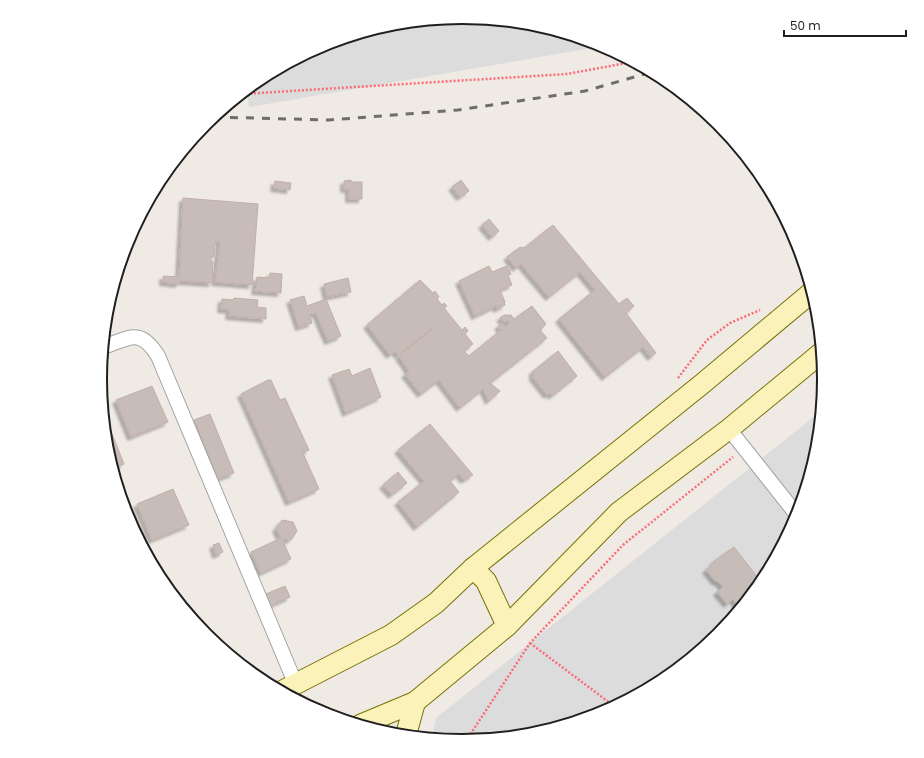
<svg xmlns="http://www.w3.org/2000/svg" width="924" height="758" viewBox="0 0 924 758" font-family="Poppins,sans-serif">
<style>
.residential{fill:#dddcdc}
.building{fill:#c8bcb8;stroke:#c2aea7;filter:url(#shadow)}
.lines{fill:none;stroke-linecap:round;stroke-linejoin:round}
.street-casing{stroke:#a3a3a3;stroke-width:16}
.secondary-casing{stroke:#787104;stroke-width:22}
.path{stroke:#fb6b75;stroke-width:2.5;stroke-dasharray:2 2;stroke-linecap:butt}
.street{stroke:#fff;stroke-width:14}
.secondary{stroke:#faf2b9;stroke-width:20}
.rail{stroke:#6d6d6d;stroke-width:3;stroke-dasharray:8 8;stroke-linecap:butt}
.rim{fill:none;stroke:#1f1f1f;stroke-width:2}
</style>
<defs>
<filter id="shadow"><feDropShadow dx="-3.5" dy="3.5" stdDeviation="1" flood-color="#0004"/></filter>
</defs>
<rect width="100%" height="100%" fill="#f0eae5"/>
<g class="residential">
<polygon points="462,17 533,24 604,46 249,107 247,90 261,78 324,44 392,24"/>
<polygon points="821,411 817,450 796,518 763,580 718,635 663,680 600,714 532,734 462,741 432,738 436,718"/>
</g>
<g class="building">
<polygon points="351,180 351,182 362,182 362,199 349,199 349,189 344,189 344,181"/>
<polygon points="461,180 469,191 460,197 452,187"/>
<polygon points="275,181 291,183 290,190 274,188"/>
<polygon points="183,198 258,204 252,285 215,282 220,242 215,242 214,257 211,257 211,262 213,262 212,283 180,281 179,284 163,282 163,276 179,277"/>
<polygon points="489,219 499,231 492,237 482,225"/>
<polygon points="553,225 619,304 627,298 634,306 626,313 656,353 651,357 643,347 605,377 559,319 595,290 580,272 549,297 521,264 516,268 507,257 520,247 524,248"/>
<polygon points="489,266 492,272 507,266 511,274 508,275 512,285 500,290 505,302 504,302 505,305 497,309 496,306 475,316 459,281"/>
<polygon points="270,273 282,274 281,293 255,291 257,277 269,278"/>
<polygon points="348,278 351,292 327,297 324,284"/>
<polygon points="420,280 433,293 435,291 439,297 437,299 442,305 444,303 447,306 444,308 462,330 465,327 468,331 465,334 473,344 464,351 469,356 501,330 498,326 502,323 505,327 509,323 507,321 505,323 500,318 504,315 511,315 514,319 532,306 546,324 540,330 547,338 490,383 500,391 489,401 483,389 460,408 439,380 421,394 405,374 409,371 399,356 433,328 398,355 395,351 390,355 367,325"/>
<polygon points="304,296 307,306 326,299 341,336 328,341 316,313 310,315 312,323 299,327 290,300"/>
<polygon points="234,298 258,300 257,307 266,308 266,319 229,316 230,310 221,309 222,299 233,300"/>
<polygon points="558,351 577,376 552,396 550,393 547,395 532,376 534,375 532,372"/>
<polygon points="370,368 381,397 346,413 332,375 349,369 352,376"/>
<polygon points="268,380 271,380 280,400 285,398 309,450 303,453 319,489 289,502 241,394"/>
<polygon points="152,386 168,422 131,437 116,400"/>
<polygon points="103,411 124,464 113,469 107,449"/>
<polygon points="210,414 234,473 218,479 194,420"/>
<polygon points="430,424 473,475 464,480 459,474 450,481 459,492 417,527 398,502 424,481 398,450"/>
<polygon points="398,472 407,483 392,495 383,485"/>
<polygon points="173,489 189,525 152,540 137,504"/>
<polygon points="282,520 293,522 297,531 291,540 282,539 291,559 261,573 251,552 281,538 276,529"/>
<polygon points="219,543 223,552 216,555 213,545"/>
<polygon points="734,547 759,579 764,576 765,577 740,609 733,599 727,604 717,592 723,587 717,581 716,582 706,570 714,563 713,562"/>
<polygon points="285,586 290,597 274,604 271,608 266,594"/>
</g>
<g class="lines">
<g class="street-casing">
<g id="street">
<path d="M103 347C130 338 140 327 158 356L296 685"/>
<polyline points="729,429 797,515"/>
</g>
</g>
<g class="secondary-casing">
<g id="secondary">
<polyline points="473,568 486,581 507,626"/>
<polyline points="282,691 391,635 436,603 473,568 702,384 812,292"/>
<polyline points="360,725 415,702 507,626 619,512 729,429 821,353"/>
<polyline points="406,735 415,702"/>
</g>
</g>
<g class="path">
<polyline points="242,94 567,74 632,62"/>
<polyline points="678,378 707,340 730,323 760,310"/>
<polyline points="530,643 614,706"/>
<polyline points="466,741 530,643 623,545 733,457"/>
</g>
<use href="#street" class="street"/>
<use href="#secondary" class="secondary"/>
<polyline class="rail" points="214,117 329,120 458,110 585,91 652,72"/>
</g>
<path d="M0 0H924V758H0ZM107 379a355 355 0 1 1 710 0a355 355 0 1 1-710 0Z" fill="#fff" fill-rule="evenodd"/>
<path class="rim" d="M107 379a355 355 0 1 1 710 0a355 355 0 1 1-710 0Z"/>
<path d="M784 30v6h122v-6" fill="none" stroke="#1f1f1f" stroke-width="2"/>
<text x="790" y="30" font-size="12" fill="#1f1f1f" stroke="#ffffff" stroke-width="3" paint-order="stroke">50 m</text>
</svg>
